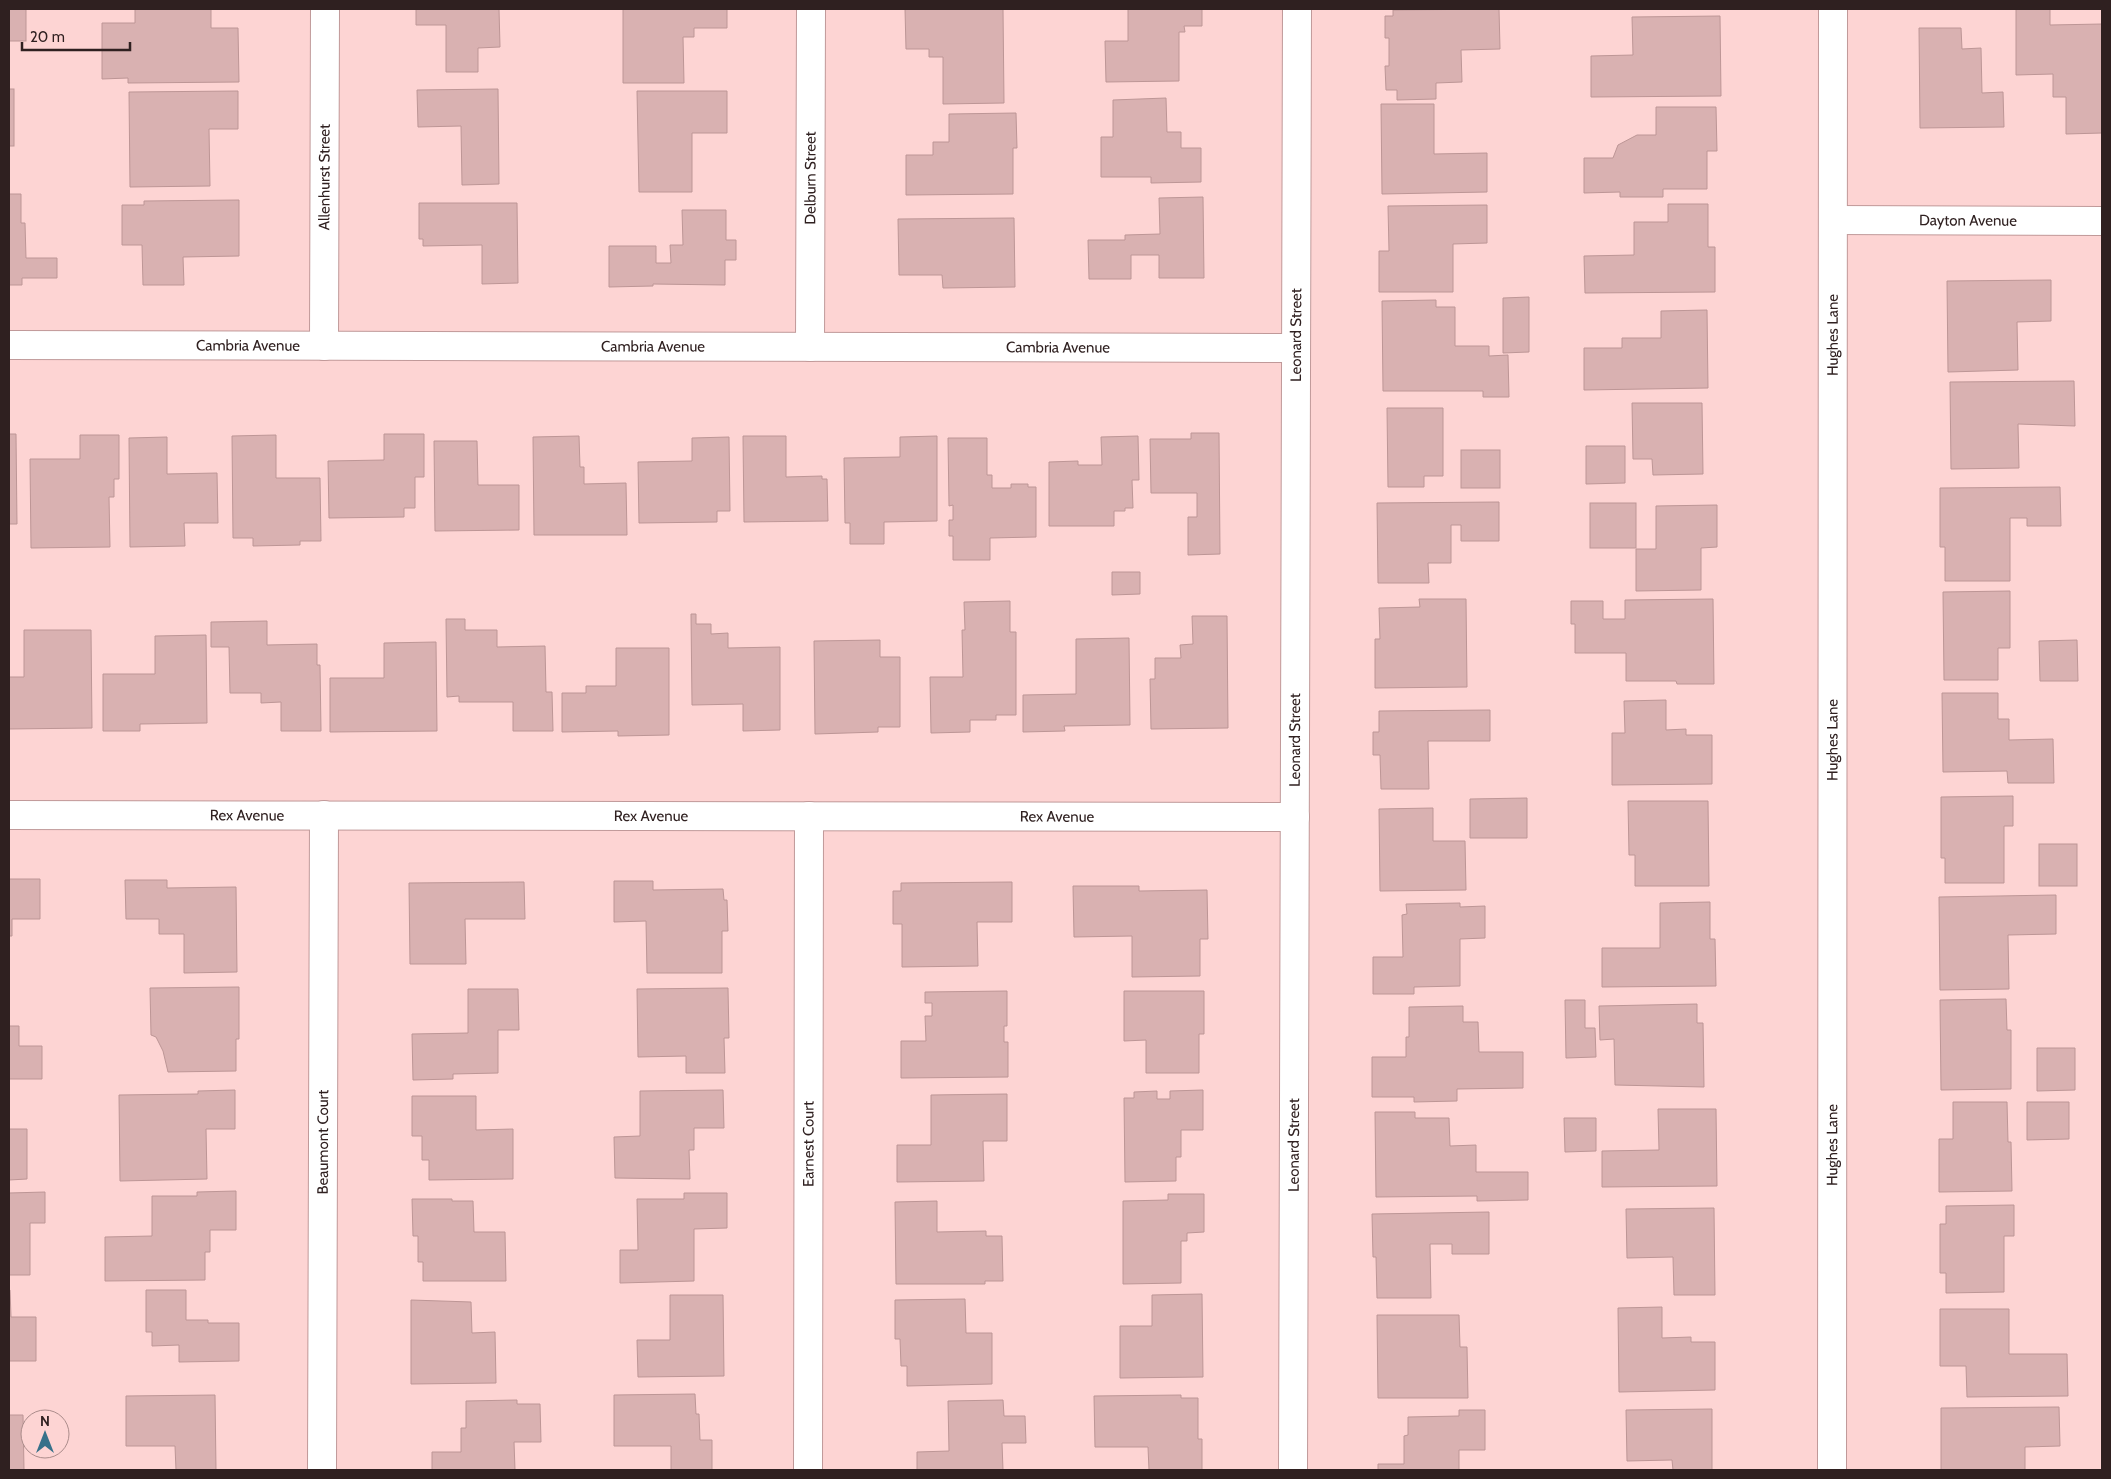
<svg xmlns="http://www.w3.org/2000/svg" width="2111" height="1479" viewBox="0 0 2111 1479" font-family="Cabin,sans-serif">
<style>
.building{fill:#d9b1b1;stroke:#bd9696}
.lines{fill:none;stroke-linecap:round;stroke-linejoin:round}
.minor-casing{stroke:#c09999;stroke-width:30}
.tertiary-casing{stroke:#c09999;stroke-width:30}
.minor{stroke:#fff;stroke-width:28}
.tertiary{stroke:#fff;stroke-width:28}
.labels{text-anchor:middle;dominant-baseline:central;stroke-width:4;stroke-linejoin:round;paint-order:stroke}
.street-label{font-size:15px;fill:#2f2020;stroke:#fdd4d3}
</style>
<rect width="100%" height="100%" fill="#fdd4d3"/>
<g class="building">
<rect x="9" y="9" width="17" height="32"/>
<polygon points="135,9 211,9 211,28 238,28 239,82 128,83 128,78 102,79 102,23 135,23"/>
<polygon points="416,9 499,9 500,47 478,48 478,72 446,72 446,25 416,25"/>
<polygon points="623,9 727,9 727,28 694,28 694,37 683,37 684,83 623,83"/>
<polygon points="905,9 1003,9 1004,103 943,104 943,57 929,57 929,49 906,49"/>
<polygon points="1128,9 1202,9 1202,26 1184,26 1185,32 1179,32 1179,81 1106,82 1105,41 1128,41"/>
<polygon points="1499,9 1500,49 1461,50 1462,82 1436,83 1436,99 1397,100 1397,90 1386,90 1385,66 1389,66 1389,38 1385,38 1385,16 1393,16 1393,10"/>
<polygon points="2016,9 2050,9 2050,25 2102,24 2102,133 2066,134 2066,97 2053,97 2053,74 2016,75"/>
<polygon points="1720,16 1721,96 1591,97 1591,56 1633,55 1632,17"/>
<polygon points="1919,28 1961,28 1962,49 1981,48 1982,93 2003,92 2004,127 1920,128"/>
<rect x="9" y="89" width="5" height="57"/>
<polygon points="498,89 499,184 462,185 461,126 418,127 417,90"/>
<polygon points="238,91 238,129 209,129 210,186 130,187 129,92"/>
<polygon points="637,91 727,91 727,133 692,133 692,192 639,192"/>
<polygon points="1166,98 1167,132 1181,132 1181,148 1201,148 1201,182 1151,183 1151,177 1101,177 1101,137 1113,137 1113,100"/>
<polygon points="1381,104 1434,104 1434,154 1487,153 1487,192 1382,194"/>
<polygon points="1656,107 1716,107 1717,151 1707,151 1707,189 1663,189 1663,197 1620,197 1620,192 1584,193 1584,158 1613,158 1618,145 1637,135 1656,135"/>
<polygon points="1016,113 1017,148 1013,148 1013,194 906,195 906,155 933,155 933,142 949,142 949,114"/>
<polygon points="9,194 21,194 21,223 25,223 26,258 57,258 57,278 22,278 22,285 9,285"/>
<polygon points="1203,197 1204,278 1159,278 1159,255 1131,255 1131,279 1089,279 1088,240 1125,240 1125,235 1160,234 1159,198"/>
<polygon points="239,200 239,256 183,257 184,285 143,285 142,245 122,245 122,205 144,205 144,201"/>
<polygon points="419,203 517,203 518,283 482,284 482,245 423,246 423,239 419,239"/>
<polygon points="1668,204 1708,204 1708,247 1715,247 1715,292 1585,293 1584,256 1634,255 1634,222 1668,222"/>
<polygon points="1487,205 1487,243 1453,244 1453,292 1379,292 1379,251 1389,251 1388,206"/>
<polygon points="682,210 726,210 726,240 736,240 736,260 725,260 725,285 653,284 653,286 609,287 609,246 656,246 656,263 671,263 670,245 683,245"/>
<polygon points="1014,218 1015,287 943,288 942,275 899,275 898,219"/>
<polygon points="2051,280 2051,321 2017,322 2018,370 1948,372 1947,281"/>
<polygon points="1529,297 1529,352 1503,353 1503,298"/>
<polygon points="1436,300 1436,307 1455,307 1455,346 1489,346 1489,356 1508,355 1509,397 1483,397 1483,391 1383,391 1382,301"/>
<polygon points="1707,310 1708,388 1584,390 1584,348 1622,348 1622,338 1661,338 1661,311"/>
<polygon points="2074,381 2075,426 2018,424 2019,468 1951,469 1950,382"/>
<polygon points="1632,403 1702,403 1703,474 1653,475 1652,459 1633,459"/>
<polygon points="1387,408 1443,408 1443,476 1424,476 1424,487 1388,487"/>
<polygon points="1191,433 1219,433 1220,554 1188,555 1188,517 1197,517 1197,493 1151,493 1150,439 1191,439"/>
<polygon points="9,434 16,434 17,524 9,524"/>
<polygon points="384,434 424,434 424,477 415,477 415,508 404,508 404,517 329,518 328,461 384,460"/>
<polygon points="80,435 119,435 119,479 114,479 114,497 109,497 110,547 31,548 30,459 80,459"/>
<polygon points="276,435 276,478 320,478 321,541 300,541 300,545 253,546 253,538 233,538 232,436"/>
<polygon points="579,436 580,467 584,467 584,484 626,483 627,535 534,535 533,437"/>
<polygon points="743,436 786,436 786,477 822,476 822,479 827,479 828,521 744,522"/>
<polygon points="937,436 937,521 884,522 884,544 850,544 850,523 845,523 844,458 900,457 900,437"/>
<polygon points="1138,436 1139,480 1132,480 1133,508 1125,508 1125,511 1114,511 1114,526 1049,526 1049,462 1078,461 1078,465 1102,465 1101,437"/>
<polygon points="167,437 167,474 217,473 218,523 184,523 185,546 130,547 129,438"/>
<polygon points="729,437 730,511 717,511 717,522 639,523 638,462 692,461 692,438"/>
<polygon points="948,438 987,438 987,475 992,475 992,488 1011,488 1011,484 1028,484 1028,487 1036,487 1036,537 990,538 990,560 953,560 953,536 949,536 949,520 953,520 953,505 949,506"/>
<polygon points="434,441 477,441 478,485 519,485 519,530 435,531"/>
<polygon points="1586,446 1625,446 1625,483 1586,484"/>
<rect x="1461" y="450" width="39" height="38"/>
<polygon points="2060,487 2061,526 2027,526 2027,518 2010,518 2010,581 1945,581 1945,547 1940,547 1940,488"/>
<polygon points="1499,502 1499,541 1461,541 1461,525 1451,525 1451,563 1428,563 1429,583 1378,583 1377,503"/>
<rect x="1590" y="503" width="46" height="45"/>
<polygon points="1717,505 1717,547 1701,548 1701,590 1636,591 1636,549 1656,549 1656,506"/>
<polygon points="1112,572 1140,572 1140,594 1112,595"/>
<polygon points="2010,591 2010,648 1998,648 1998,680 1944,680 1943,592"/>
<polygon points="1419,599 1466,599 1467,687 1375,688 1375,639 1380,639 1379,608 1420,607"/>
<polygon points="1713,599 1714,684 1677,684 1676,681 1626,681 1626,653 1575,653 1575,624 1571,624 1571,601 1603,601 1603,619 1625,619 1625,600"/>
<polygon points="1010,601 1010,632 1016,632 1016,715 996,715 996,720 970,720 970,732 931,733 930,677 963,677 962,630 965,630 964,602"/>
<polygon points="691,614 696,614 696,624 711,624 711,634 728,633 728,648 780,647 780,730 743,731 743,704 692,705"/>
<polygon points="1192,616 1227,616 1228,728 1151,729 1150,679 1155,679 1155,658 1181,658 1180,645 1193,644"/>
<polygon points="446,619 465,619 465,630 497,630 497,647 545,646 546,692 552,692 553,731 513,731 513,702 459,702 459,696 447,697"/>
<polygon points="267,621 267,645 317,644 317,665 320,665 321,731 281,731 281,702 261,703 261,693 230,693 229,647 211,647 211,622"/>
<polygon points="24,630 91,630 92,728 9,729 9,677 24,677"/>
<polygon points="206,635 207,723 140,724 140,731 103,731 103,674 155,674 155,636"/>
<polygon points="1129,638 1130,725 1064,726 1065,731 1023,732 1023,695 1076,694 1076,639"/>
<polygon points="880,640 880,657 900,657 900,727 878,727 878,732 815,734 814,641"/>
<polygon points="2077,640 2078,681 2040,681 2039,641"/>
<polygon points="436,642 437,731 330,732 330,678 384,678 384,643"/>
<polygon points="616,648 669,648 669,735 618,736 618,731 562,732 562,693 586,693 586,686 616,686"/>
<polygon points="1942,693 1998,693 1998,719 2009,719 2009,740 2053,739 2054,783 2008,783 2007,771 1943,772"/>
<polygon points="1666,700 1666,730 1686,729 1686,735 1712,735 1712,784 1612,785 1612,733 1625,733 1624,701"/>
<polygon points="1490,710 1490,741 1428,741 1429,789 1381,789 1380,755 1373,755 1373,732 1379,732 1379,711"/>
<polygon points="2013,796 2013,826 2004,826 2004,883 1945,883 1945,858 1941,858 1941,797"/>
<polygon points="1527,798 1527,838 1470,838 1470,799"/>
<polygon points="1628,801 1708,801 1709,886 1635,886 1635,855 1629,855"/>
<polygon points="1433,808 1433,841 1465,841 1466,890 1380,891 1379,809"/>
<rect x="2039" y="844" width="38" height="42"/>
<polygon points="9,879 40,879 40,919 12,919 12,936 9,936"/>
<polygon points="125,880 167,880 167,888 236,887 237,972 184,973 184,934 159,934 159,919 126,919"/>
<polygon points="614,881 653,881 653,890 723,889 724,900 727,900 728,931 722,931 722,973 647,973 646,921 614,922"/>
<polygon points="524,882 525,919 465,919 466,964 410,964 409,883"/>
<polygon points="1012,882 1012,922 977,922 978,966 902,967 902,924 893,924 893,891 901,891 901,883"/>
<polygon points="1073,886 1139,886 1139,891 1207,890 1208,939 1200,939 1200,976 1132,977 1132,936 1074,937"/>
<polygon points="2056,895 2056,934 2008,935 2009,989 1940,990 1939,897"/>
<polygon points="1710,902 1710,939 1715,939 1716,986 1602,987 1602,948 1660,948 1660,903"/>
<polygon points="1460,903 1460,907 1485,906 1485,938 1460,939 1460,986 1414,987 1414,994 1373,994 1373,957 1403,957 1402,915 1407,914 1406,904"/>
<polygon points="239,987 239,1039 236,1039 236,1071 168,1072 163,1051 156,1037 151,1035 150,988"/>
<polygon points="728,988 729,1038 724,1038 725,1073 686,1073 686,1056 638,1057 637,989"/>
<polygon points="468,989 518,989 519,1030 498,1030 498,1073 453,1074 453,1079 413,1080 412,1034 468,1033"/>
<polygon points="1007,991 1007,1026 1004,1026 1004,1042 1008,1042 1008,1077 901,1078 901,1041 926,1041 925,1016 932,1016 932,1003 925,1003 925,992"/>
<polygon points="1124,991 1204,991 1204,1034 1199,1034 1199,1073 1146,1073 1146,1040 1124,1041"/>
<polygon points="2006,999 2007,1030 2011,1030 2011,1089 1941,1090 1940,1000"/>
<polygon points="1565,1000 1585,1000 1585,1028 1595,1028 1596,1057 1566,1058"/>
<polygon points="1697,1004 1697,1023 1703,1023 1704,1087 1615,1085 1614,1039 1600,1040 1599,1006"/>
<polygon points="1463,1006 1463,1022 1478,1022 1479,1052 1523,1052 1523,1088 1457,1089 1457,1101 1414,1102 1414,1097 1372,1097 1372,1057 1406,1057 1406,1037 1409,1037 1409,1007"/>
<polygon points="9,1026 19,1026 19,1046 42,1046 42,1079 9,1079"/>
<polygon points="2037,1048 2075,1048 2075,1090 2037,1091"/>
<polygon points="235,1090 235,1129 206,1129 207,1179 120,1181 119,1095 198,1094 198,1091"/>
<polygon points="723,1090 724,1128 694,1128 694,1150 689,1150 690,1179 615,1178 614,1137 640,1136 640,1091"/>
<polygon points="1203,1090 1203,1130 1181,1130 1181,1157 1176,1157 1176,1181 1125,1182 1124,1098 1134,1098 1134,1092 1157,1091 1157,1099 1170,1099 1170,1091"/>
<polygon points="1007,1094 1007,1141 983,1141 984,1181 897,1182 897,1145 931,1145 931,1095"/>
<polygon points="412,1096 476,1096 476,1130 513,1129 513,1179 429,1180 429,1160 422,1160 422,1136 412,1136"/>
<polygon points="1953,1102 2007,1102 2008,1142 2011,1142 2012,1191 1939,1192 1939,1139 1953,1139"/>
<polygon points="2027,1102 2069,1102 2069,1139 2027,1140"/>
<polygon points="1658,1109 1716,1109 1717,1186 1602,1187 1602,1151 1659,1150"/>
<polygon points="1375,1112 1415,1112 1415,1118 1449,1118 1450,1146 1476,1145 1476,1172 1528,1172 1528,1200 1477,1201 1477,1196 1376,1197"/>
<polygon points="1564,1118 1596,1118 1596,1151 1565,1152"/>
<polygon points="9,1129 27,1129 27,1179 9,1180"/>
<polygon points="236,1191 236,1230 210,1230 210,1252 205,1252 205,1280 105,1281 105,1237 152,1236 152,1196 197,1196 197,1192"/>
<polygon points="45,1192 45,1223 30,1223 30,1275 9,1275 9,1193"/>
<polygon points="684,1193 727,1193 727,1228 694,1229 694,1281 620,1283 620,1250 638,1250 637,1199 684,1199"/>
<polygon points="1168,1194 1204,1194 1204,1232 1187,1233 1187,1241 1181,1241 1181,1283 1123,1284 1123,1201 1168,1200"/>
<polygon points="412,1199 452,1199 452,1201 473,1201 474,1232 505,1232 506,1281 423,1281 423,1262 418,1262 418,1236 413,1236"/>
<polygon points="937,1201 937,1232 986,1231 986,1236 1002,1236 1003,1281 985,1281 985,1284 896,1284 895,1202"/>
<polygon points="2014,1205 2014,1236 2004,1236 2004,1292 1946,1293 1946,1273 1940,1273 1940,1224 1946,1224 1946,1206"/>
<polygon points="1714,1208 1715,1295 1674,1295 1673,1257 1627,1258 1626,1209"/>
<polygon points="1489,1212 1489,1254 1452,1254 1452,1244 1430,1244 1431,1298 1377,1298 1376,1257 1373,1257 1372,1214"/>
<polygon points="9,1290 10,1290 11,1317 36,1317 36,1361 9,1361"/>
<polygon points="146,1290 186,1290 186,1320 208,1320 208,1323 239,1323 239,1361 179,1362 179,1345 152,1346 152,1332 146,1332"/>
<polygon points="1202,1294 1203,1377 1120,1378 1120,1326 1152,1326 1152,1295"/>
<polygon points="670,1295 723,1295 724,1376 638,1377 637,1340 670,1340"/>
<polygon points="965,1299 966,1333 992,1333 992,1384 907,1386 907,1366 901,1366 900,1339 895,1339 895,1300"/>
<polygon points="411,1300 471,1302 472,1333 495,1332 496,1383 411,1384"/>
<polygon points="1662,1307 1662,1338 1691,1337 1691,1342 1715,1342 1715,1390 1619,1392 1618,1308"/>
<polygon points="1940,1309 2009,1309 2009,1354 2067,1354 2068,1396 1967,1397 1966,1366 1940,1366"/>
<polygon points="1377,1315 1459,1315 1460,1347 1467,1347 1468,1398 1378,1398"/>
<polygon points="695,1394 696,1414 699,1414 700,1440 712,1440 712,1470 671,1470 671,1446 614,1446 614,1395"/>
<polygon points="215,1395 216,1470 176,1470 175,1446 126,1446 126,1396"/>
<polygon points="1181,1395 1181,1398 1198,1398 1198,1439 1202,1439 1202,1470 1149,1470 1148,1447 1095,1447 1094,1396"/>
<polygon points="517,1400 517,1404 540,1404 541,1442 514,1442 515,1470 432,1470 432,1452 461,1452 461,1428 466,1428 466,1401"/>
<polygon points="1003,1400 1004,1416 1025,1416 1026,1443 1002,1443 1003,1470 917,1470 917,1452 949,1451 948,1401"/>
<polygon points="2059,1407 2060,1446 2025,1447 2025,1470 1941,1470 1941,1408"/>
<polygon points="1712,1409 1712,1470 1673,1470 1672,1460 1627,1461 1626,1410"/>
<polygon points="1459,1410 1485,1410 1485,1450 1459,1450 1459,1470 1378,1470 1378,1464 1404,1464 1404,1436 1408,1435 1408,1417 1459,1416"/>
<polygon points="9,1415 23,1415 24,1470 9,1470"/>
</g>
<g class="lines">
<g class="minor-casing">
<g id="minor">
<path id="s1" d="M1833 220 2102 221"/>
<path id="s2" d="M9 345 1296 348"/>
<path id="s3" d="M324 346 325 9"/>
<path id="s4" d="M810 347 811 9"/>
<path id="s5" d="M9 815 1295 817"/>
<path id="s6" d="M322 1470 324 815"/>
<path id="s7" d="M808 1470 809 816"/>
<path id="s8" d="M1293 1470 1297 9"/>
</g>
</g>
<g class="tertiary-casing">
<g id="tertiary">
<path id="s9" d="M1832 1470 1833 9"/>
</g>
</g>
<use href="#minor" class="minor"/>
<use href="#tertiary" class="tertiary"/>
</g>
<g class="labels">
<g class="street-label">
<text stroke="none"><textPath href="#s3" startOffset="169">Allenhurst Street</textPath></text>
<text stroke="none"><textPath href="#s4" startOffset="169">Delburn Street</textPath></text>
<text stroke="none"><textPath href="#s1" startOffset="135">Dayton Avenue</textPath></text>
<text stroke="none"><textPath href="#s8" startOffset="1135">Leonard Street</textPath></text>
<text stroke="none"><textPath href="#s9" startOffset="1135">Hughes Lane</textPath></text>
<text stroke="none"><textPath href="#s2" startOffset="239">Cambria Avenue</textPath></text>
<text stroke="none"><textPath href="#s2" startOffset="644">Cambria Avenue</textPath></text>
<text stroke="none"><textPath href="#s2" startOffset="1049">Cambria Avenue</textPath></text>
<text stroke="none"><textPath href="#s8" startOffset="730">Leonard Street</textPath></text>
<text stroke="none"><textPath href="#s9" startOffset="730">Hughes Lane</textPath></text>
<text stroke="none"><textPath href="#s5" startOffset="238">Rex Avenue</textPath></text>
<text stroke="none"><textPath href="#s5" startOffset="642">Rex Avenue</textPath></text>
<text stroke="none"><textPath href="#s5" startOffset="1048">Rex Avenue</textPath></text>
<text stroke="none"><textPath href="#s6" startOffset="328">Beaumont Court</textPath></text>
<text stroke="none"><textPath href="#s7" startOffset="326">Earnest Court</textPath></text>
<text stroke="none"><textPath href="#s8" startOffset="325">Leonard Street</textPath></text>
<text stroke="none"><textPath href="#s9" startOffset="325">Hughes Lane</textPath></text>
</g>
</g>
<rect width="2111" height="1479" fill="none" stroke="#2f2020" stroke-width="20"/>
<g transform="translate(45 1434)"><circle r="24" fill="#fdd4d3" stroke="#ab8c8b"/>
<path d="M0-4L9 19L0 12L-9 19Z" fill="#37718a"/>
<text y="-8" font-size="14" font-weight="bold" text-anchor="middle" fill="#2f2020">N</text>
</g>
<path d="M22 42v8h108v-8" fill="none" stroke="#2f2020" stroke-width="2.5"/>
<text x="30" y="42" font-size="15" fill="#2f2020" stroke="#fdd4d3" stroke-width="4" paint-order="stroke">20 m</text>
</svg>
